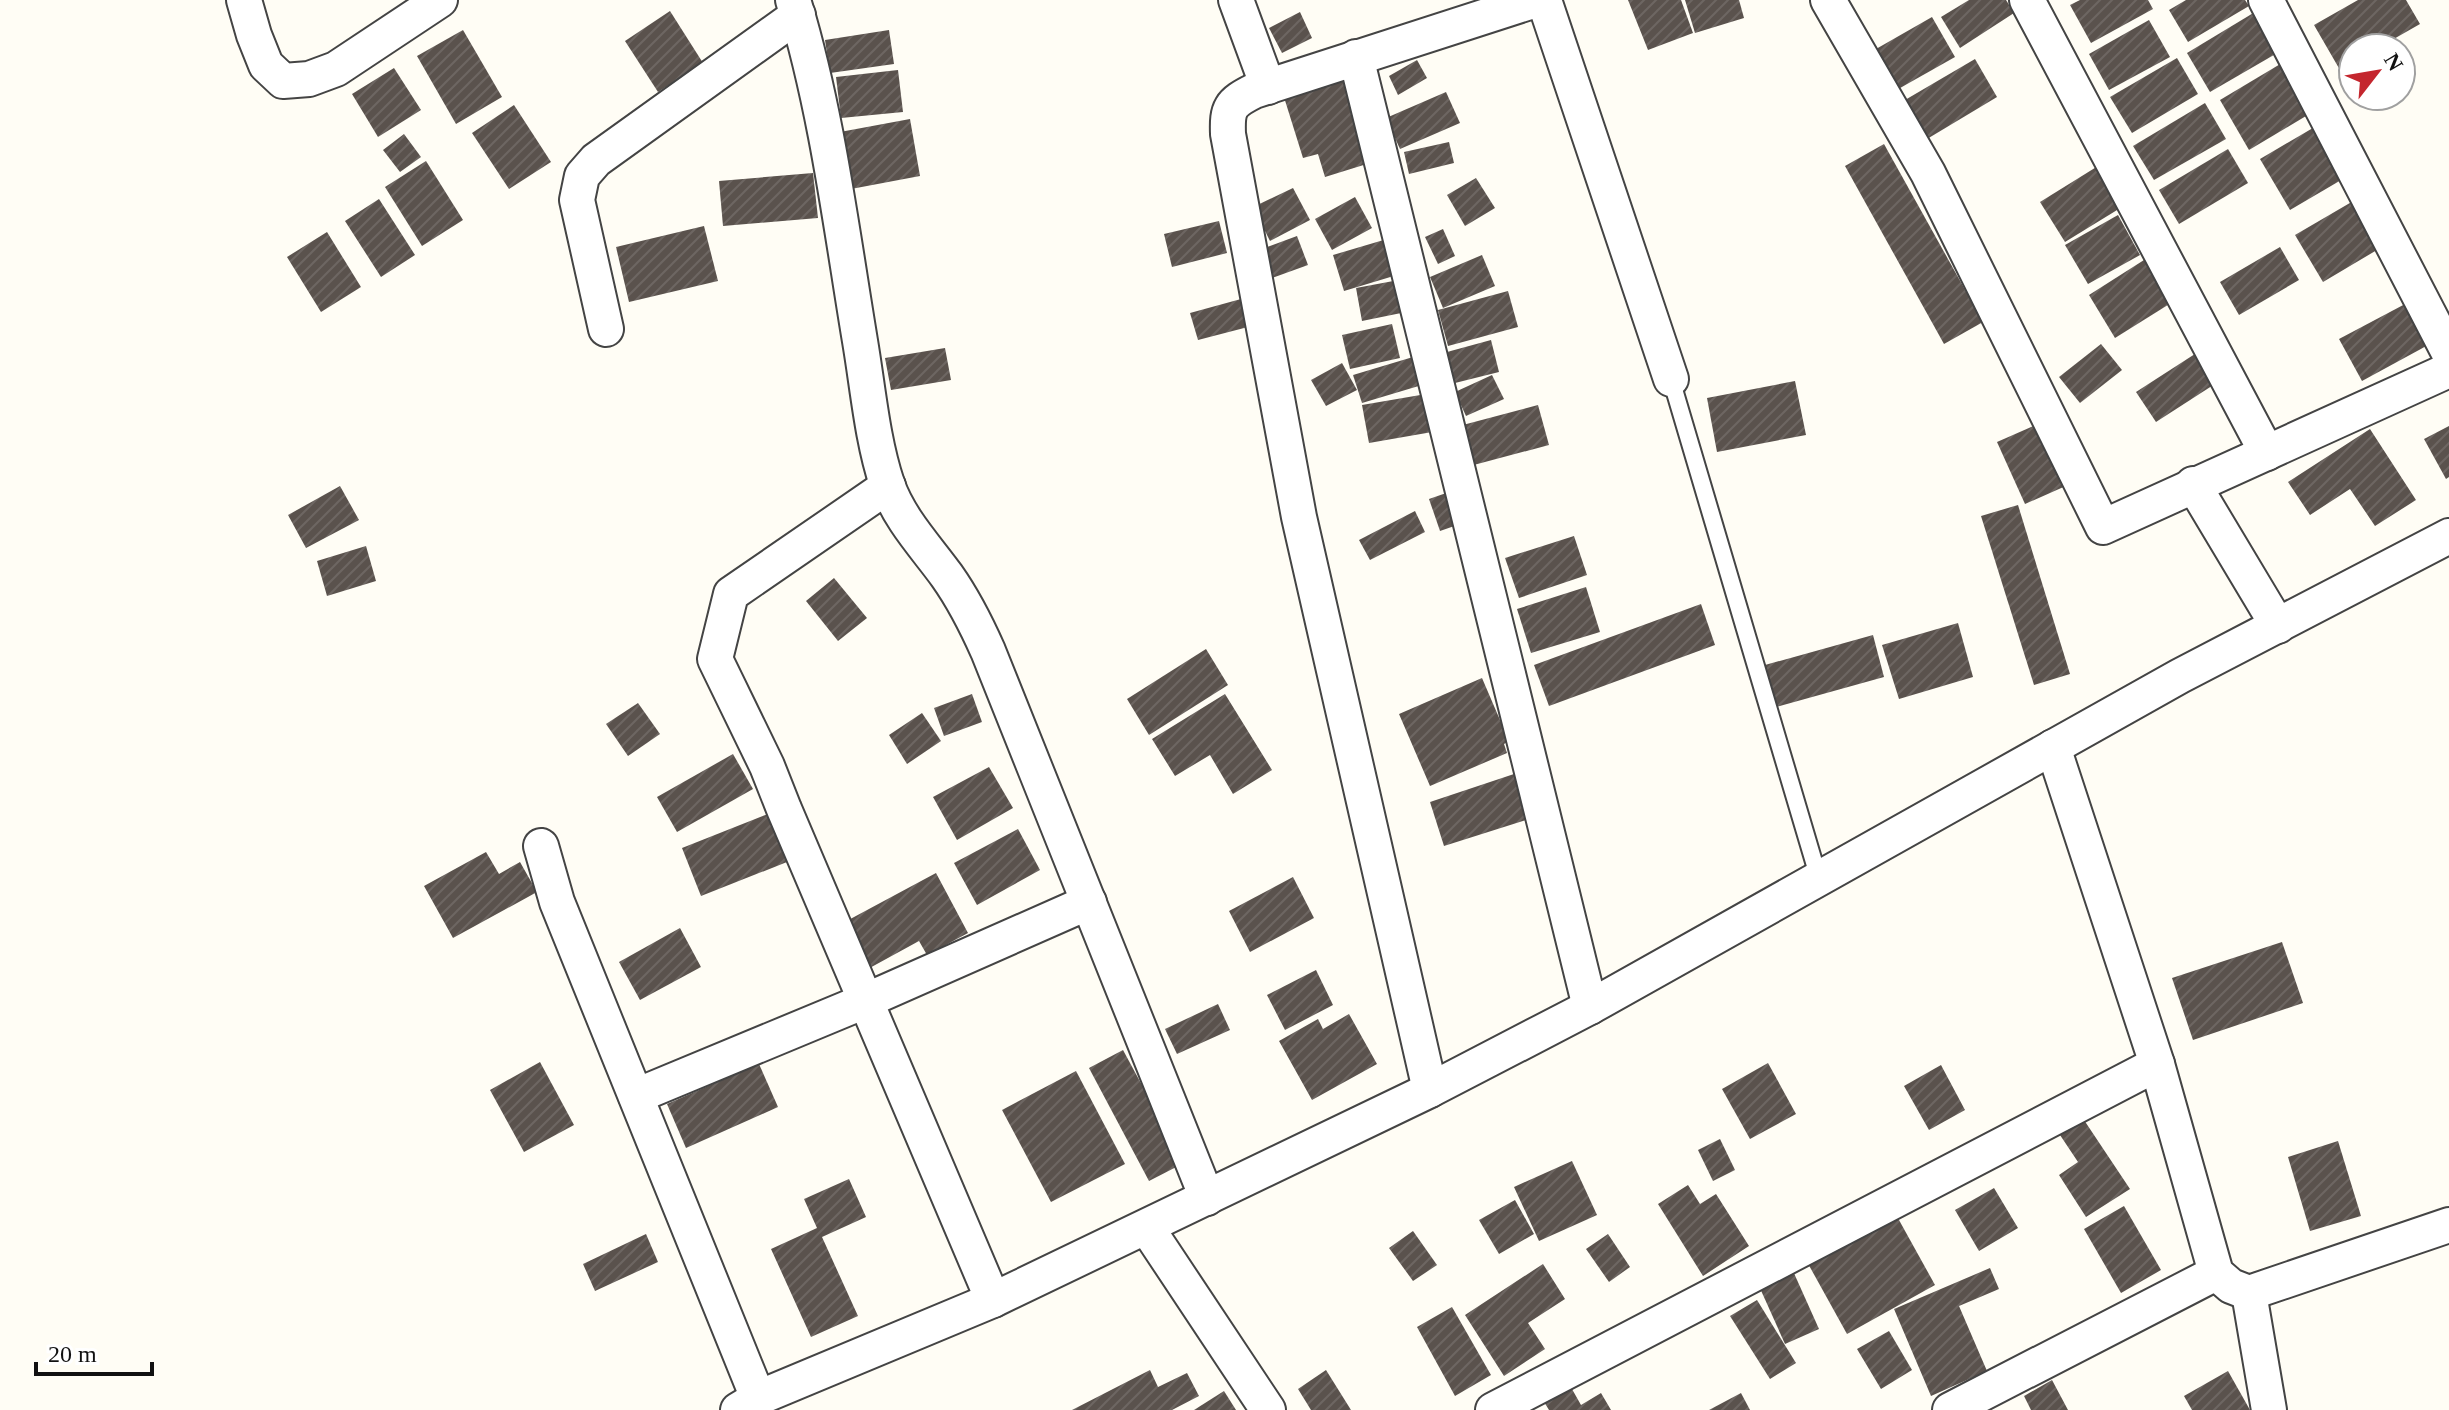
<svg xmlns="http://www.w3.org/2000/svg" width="2449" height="1410" viewBox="0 0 2449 1410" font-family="'Times New Roman',serif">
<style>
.building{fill:url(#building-hatch)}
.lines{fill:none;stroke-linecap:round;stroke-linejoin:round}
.service-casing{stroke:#444;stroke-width:20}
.minor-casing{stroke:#444;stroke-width:38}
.service{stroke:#fff;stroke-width:16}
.minor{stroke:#fff;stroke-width:34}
</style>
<defs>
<pattern id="building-hatch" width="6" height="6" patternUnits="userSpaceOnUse" patternTransform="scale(2)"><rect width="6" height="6" fill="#5a524d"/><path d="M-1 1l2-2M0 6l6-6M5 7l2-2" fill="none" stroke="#6d6662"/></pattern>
</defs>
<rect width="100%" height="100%" fill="#fffdf5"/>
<g class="building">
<polygon points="1628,0 1681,0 1693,33 1648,50"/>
<polygon points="1685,0 1739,0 1744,18 1695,33"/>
<polygon points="1969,0 2006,0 2014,13 1960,48 1941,17"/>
<polygon points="2080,0 2148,0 2153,9 2091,43 2070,5"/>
<polygon points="2186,0 2245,0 2249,6 2188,42 2169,10"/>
<polygon points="2358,0 2406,0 2420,24 2378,48 2353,48 2353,63 2340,70 2314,25"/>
<polygon points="670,11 703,63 658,92 625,41"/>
<polygon points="1300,12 1312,38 1282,53 1269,28"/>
<polygon points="2255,12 2279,52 2210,92 2187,53"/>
<polygon points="1932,17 1955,57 1893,92 1869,53"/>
<polygon points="2149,20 2170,57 2109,90 2089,54"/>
<polygon points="463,30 502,97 456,124 417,56"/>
<polygon points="889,30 894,64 830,73 825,40"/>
<polygon points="2177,58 2198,94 2132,133 2110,97"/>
<polygon points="1975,59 1997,97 1927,139 1905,100"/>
<polygon points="1417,60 1427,78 1398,95 1389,76"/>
<polygon points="2287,60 2316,110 2249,150 2220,100"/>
<polygon points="394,68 421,110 378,137 352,94"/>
<polygon points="898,70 903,112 841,118 836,77"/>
<polygon points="1342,76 1370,163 1325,177 1318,154 1303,158 1283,94"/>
<polygon points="1446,92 1460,123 1400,149 1386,118"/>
<polygon points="2205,103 2226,139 2154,180 2133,146"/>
<polygon points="514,105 551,162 509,189 472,133"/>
<polygon points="910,119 920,176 851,189 840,132"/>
<polygon points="2318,125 2348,176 2290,210 2260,159"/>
<polygon points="404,134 421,157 400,172 383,150"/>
<polygon points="1449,142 1454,163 1409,174 1404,152"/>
<polygon points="1884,144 1983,322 1944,344 1845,166"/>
<polygon points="2228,149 2248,183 2179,224 2159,190"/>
<polygon points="426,161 463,220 422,246 385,187"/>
<polygon points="2098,166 2122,207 2065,242 2040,202"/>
<polygon points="813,173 818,218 723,226 719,181"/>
<polygon points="1476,178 1495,208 1465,226 1447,195"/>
<polygon points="1293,188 1310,220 1270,241 1253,207"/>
<polygon points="1355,197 1372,228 1332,250 1315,219"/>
<polygon points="379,199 415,255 381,277 345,221"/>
<polygon points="2355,200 2382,247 2323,282 2295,235"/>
<polygon points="2118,215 2140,255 2088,284 2065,245"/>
<polygon points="1219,221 1227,253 1172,267 1164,234"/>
<polygon points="704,226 718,281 629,302 616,247"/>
<polygon points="1443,229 1455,256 1438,264 1425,237"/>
<polygon points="327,232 361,287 321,312 287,257"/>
<polygon points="1297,236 1308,265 1269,279 1259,250"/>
<polygon points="1387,239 1397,275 1344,291 1333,255"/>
<polygon points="2280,247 2299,280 2239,315 2220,282"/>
<polygon points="1482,255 1495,286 1443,308 1430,277"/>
<polygon points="2144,260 2171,303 2115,338 2089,295"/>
<polygon points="1404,279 1411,311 1362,321 1356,288"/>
<polygon points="1508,291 1518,327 1448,346 1438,310"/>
<polygon points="1241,299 1248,327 1198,340 1190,313"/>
<polygon points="2407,303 2430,344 2362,381 2339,339"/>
<polygon points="1392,324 1400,358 1350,369 1342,335"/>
<polygon points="1491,340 1499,372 1455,383 1447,352"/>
<polygon points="2101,344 2122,370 2080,403 2059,377"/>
<polygon points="945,348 951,380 891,390 885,358"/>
<polygon points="2198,352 2218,382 2156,422 2136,392"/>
<polygon points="1423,354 1432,382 1362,403 1353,375"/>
<polygon points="1342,363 1357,390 1326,406 1311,380"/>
<polygon points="1492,375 1504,399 1466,416 1455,392"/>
<polygon points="1795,381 1806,435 1717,452 1707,398"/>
<polygon points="1432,393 1438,431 1369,443 1362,405"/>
<polygon points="1538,405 1549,445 1470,466 1459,426"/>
<polygon points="2040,423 2068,485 2025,504 1997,442"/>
<polygon points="2449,426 2449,477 2446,479 2424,439"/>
<polygon points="2370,429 2416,500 2375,526 2350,489 2310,515 2288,482"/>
<polygon points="340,486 359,520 306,548 288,515"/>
<polygon points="1452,491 1463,523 1440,531 1429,499"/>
<polygon points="2018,505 2070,674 2034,685 1981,516"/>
<polygon points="1415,511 1425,532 1370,560 1359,540"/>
<polygon points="1574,536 1587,575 1519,598 1505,558"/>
<polygon points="366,546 376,581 327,596 317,561"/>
<polygon points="834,578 867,618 838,641 806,601"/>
<polygon points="1586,587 1600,632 1531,653 1517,609"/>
<polygon points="1701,604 1715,645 1549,706 1534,665"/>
<polygon points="1958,623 1973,677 1899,699 1882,645"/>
<polygon points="1873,635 1884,677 1776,707 1765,665"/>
<polygon points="1206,649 1228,685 1149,735 1127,699"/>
<polygon points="1482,678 1509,741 1504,744 1507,753 1430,786 1399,714"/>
<polygon points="972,694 982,722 944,736 934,708"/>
<polygon points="1225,694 1272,770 1233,794 1210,755 1175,776 1152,739"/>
<polygon points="638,703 660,734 628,756 606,724"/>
<polygon points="922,713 941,741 907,764 889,735"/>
<polygon points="733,754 753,789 677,832 657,797"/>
<polygon points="989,767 1013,808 957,840 933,797"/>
<polygon points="1517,773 1532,818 1444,846 1430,802"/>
<polygon points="768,814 787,862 701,896 682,848"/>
<polygon points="1018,829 1040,870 977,905 954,863"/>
<polygon points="486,852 499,874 520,862 537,892 453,938 424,886"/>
<polygon points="936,873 968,933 927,955 919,941 866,970 841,924"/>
<polygon points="1293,877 1314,918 1250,952 1229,911"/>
<polygon points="680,928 701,967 640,1000 619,962"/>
<polygon points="2282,942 2303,1003 2193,1040 2172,978"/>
<polygon points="1316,970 1333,1005 1285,1030 1267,995"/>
<polygon points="1218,1004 1230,1030 1177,1054 1165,1029"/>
<polygon points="1349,1014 1377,1064 1312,1100 1279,1041 1318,1019 1323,1029"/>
<polygon points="1123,1050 1184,1163 1149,1181 1089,1068"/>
<polygon points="540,1062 574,1125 524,1152 490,1090"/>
<polygon points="1768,1063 1796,1114 1750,1139 1722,1089"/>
<polygon points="759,1064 778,1107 686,1148 667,1104"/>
<polygon points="1941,1065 1965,1110 1929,1130 1904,1086"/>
<polygon points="1076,1071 1125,1164 1051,1202 1002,1110"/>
<polygon points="2084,1120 2130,1189 2086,1217 2059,1175 2078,1162 2060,1135"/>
<polygon points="1720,1139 1735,1170 1713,1181 1698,1150"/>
<polygon points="2338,1141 2361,1216 2310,1231 2288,1157"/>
<polygon points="1572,1161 1597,1215 1539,1241 1514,1187"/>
<polygon points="849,1179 866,1217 822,1237 858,1316 811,1337 771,1249 817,1228 804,1199"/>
<polygon points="1688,1185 1700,1204 1716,1194 1749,1246 1703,1276 1658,1204"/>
<polygon points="1994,1188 2018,1228 1979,1251 1955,1210"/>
<polygon points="1515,1200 1534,1234 1499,1254 1479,1220"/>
<polygon points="2124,1206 2161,1270 2121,1293 2084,1229"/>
<polygon points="1894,1211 1935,1285 1847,1334 1806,1260"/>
<polygon points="1413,1231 1437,1265 1413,1281 1389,1248"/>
<polygon points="646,1234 658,1262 595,1291 583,1264"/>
<polygon points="1608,1234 1630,1267 1609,1282 1586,1249"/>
<polygon points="1543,1264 1565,1299 1528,1323 1545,1349 1504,1376 1465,1315"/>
<polygon points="1990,1268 1999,1289 1959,1306 1987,1371 1931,1396 1894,1309"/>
<polygon points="1793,1271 1819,1329 1785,1344 1759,1286"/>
<polygon points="1757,1300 1796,1363 1770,1379 1730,1316"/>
<polygon points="1452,1307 1491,1375 1455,1396 1417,1327"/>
<polygon points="1889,1331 1912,1370 1881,1389 1857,1349"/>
<polygon points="1150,1370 1158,1387 1187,1373 1199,1396 1172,1410 1072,1410"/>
<polygon points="1326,1370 1351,1410 1311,1410 1298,1389"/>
<polygon points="2228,1371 2250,1410 2192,1410 2184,1396"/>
<polygon points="2052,1380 2068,1410 2031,1410 2024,1396"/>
<polygon points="1568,1382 1581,1405 1601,1393 1611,1410 1549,1410 1541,1397"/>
<polygon points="1224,1391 1236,1410 1194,1410"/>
<polygon points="1741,1393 1750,1410 1709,1410"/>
</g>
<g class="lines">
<g class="service-casing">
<polyline id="service" points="1671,379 1819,879"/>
</g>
<g class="minor-casing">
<g id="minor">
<polyline points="244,0 254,35 266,65 283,81 309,79 336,69 440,0"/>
<path d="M793 0C827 111 841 227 860 341 868 388 872 439 887 484 899 519 926 547 947 576 964 600 976 624 988 651L1207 1198"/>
<polyline points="1236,0 1268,87"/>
<polyline points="1544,0 1671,379"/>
<polyline points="1828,0 1928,173 2103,527 2449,370"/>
<polyline points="2027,0 2267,453"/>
<polyline points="2266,0 2449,353"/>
<polyline points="1356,57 1590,1007"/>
<polyline points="606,329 577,200 582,176 596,160 798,15"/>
<polyline points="2193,484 2278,626"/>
<polyline points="888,486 731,594 715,659 767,766 784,809 993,1300"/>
<polyline points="2053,747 2157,1064 2216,1273 2231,1286 2249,1293 2449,1225"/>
<polyline points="541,846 557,902 758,1398"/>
<path d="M1430 1090 1299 517 1228 134C1227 108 1230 103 1254 91L1536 0"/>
<polyline points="636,1096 865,1001 1089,902"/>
<polyline points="1147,1228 1268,1410"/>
<polyline points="2249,1293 2269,1410"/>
<polyline points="738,1410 758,1398 993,1300 1430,1090 1590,1007 2180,676 2449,536"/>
<polyline points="1493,1410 2157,1064"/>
<polyline points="1950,1410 2216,1273"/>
</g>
</g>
<use href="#service" class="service"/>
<use href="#minor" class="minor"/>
</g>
<g transform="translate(2377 72) rotate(59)"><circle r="38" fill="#ffffff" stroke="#a0a0a0" stroke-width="2"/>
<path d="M0-6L14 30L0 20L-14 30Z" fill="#c4262e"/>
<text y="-12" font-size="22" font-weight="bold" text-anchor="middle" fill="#111111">N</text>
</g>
<path d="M36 1362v12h116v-12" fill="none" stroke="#111111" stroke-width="4"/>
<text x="48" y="1362" font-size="24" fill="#111111" stroke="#ffffff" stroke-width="6" paint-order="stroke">20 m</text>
</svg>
